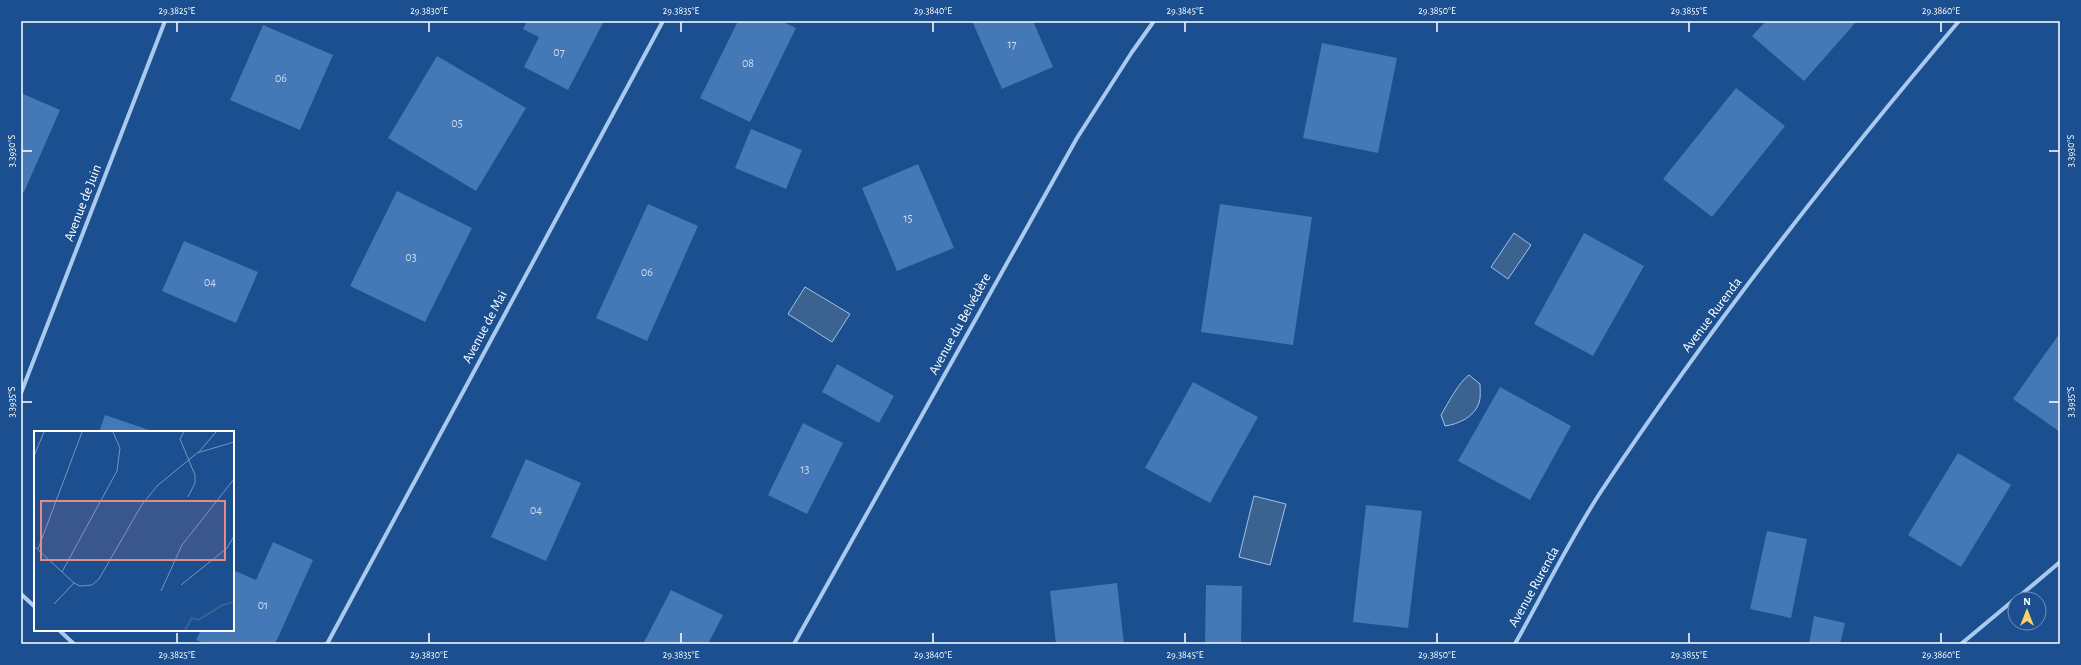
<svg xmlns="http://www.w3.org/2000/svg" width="2081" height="665" viewBox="0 0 2081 665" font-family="'Alegreya Sans',sans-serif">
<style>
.water{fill:#3c6290;stroke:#9cc4f0}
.building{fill:#4478b7}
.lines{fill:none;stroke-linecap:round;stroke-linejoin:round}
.minor{stroke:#a9c9ee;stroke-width:4}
.ticks{fill:none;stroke:#fff;stroke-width:1.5}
.labels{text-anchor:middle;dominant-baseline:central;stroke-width:3;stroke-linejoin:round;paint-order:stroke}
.number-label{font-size:12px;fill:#d0dded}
.street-label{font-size:14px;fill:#fff;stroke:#1b4f8f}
.inset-river{fill:none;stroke:#3c6290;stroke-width:2}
.inset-road{fill:none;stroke:#7695bc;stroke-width:1}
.view{fill:#e88989;fill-opacity:0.15;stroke:#e88989;stroke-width:2}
.inset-edge{fill:none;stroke:#fff;stroke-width:2}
.neatline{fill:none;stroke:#fff;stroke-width:1.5}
.ticks-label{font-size:10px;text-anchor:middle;fill:#fff}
</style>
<rect width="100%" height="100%" fill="#1b4f8f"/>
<g class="water">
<polygon points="1514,233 1531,245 1508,279 1491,267"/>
<polygon points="805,287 850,314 832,342 788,314"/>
<path d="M1469 375 1480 384C1480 389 1481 398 1479 403 1474 417 1459 424 1445 426L1441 415C1448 403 1459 382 1469 375Z"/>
<polygon points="1254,496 1286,504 1270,565 1239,557"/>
</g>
<g class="building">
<polygon points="527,21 604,21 568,90 524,67 539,37 523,29"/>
<polygon points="738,21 781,21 796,28 750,122 700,98"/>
<polygon points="972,21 1033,21 1053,67 1002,89"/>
<polygon points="1766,21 1857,21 1804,81 1752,36"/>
<polygon points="263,25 333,55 300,130 230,100"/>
<polygon points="1322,43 1397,58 1378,153 1303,138"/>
<polygon points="437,56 526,108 476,191 388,138"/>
<polygon points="1736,88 1785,126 1712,217 1663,179"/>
<polygon points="21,93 60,110 24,192 21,191"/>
<polygon points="751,129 802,150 786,189 735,168"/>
<polygon points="918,164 954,248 897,271 862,188"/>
<polygon points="397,191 472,228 425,322 350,286"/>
<polygon points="648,204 698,226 647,341 596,318"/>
<polygon points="1220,204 1312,217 1293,345 1201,332"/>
<polygon points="1584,233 1644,266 1593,356 1534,324"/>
<polygon points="184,241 258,272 236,323 162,291"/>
<polygon points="2060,333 2060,432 2013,399"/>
<polygon points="837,364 894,396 879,423 822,392"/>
<polygon points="1193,382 1258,417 1210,503 1145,468"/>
<polygon points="1500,387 1571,426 1530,500 1458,461"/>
<polygon points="105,415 155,432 99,432"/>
<polygon points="803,423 843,443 807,514 768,495"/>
<polygon points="1958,453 2011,485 1961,567 1908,535"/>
<polygon points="526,459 581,483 546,561 491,537"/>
<polygon points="1366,505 1422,511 1408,628 1353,622"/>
<polygon points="1767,531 1807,539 1791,618 1750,609"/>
<polygon points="273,542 313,560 275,644 205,644 196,640 201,630 233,630 233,570 256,580"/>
<polygon points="1117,583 1124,644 1056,644 1050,591"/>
<polygon points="1206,585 1242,586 1241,644 1205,644"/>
<polygon points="671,590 723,615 708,644 643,644"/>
<polygon points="1814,616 1845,623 1840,644 1809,644"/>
</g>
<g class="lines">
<g class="minor">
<polyline points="21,393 165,21"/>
<polyline points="21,594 35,607"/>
<polyline points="2016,599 2060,562"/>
<polyline points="59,630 74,644"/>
<polyline points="327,644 663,21"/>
<polyline points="794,644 1077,138 1132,52 1154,21"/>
<path d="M1515 644C1543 594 1569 541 1600 493 1709 328 1831 172 1959 21"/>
<polyline points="1961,644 2015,599"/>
</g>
</g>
<path class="ticks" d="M177 22V32M429 22V32M681 22V32M933 22V32M1185 22V32M1437 22V32M1689 22V32M1941 22V32M22 151H32M2049 151H2059M22 402H32M2049 402H2059M177 633V643M429 633V643M681 633V643M933 633V643M1185 633V643M1437 633V643M1689 633V643M1941 633V643"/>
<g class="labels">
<g class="number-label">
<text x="1012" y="44">17</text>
<text x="559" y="52">07</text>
<text x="748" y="63">08</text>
<text x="281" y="78">06</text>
<text x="457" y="123">05</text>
<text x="908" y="218">15</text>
<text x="411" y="257">03</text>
<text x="647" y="272">06</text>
<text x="210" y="282">04</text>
<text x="805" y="469">13</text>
<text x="536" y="510">04</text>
<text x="263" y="605">01</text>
</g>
<g class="street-label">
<text transform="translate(83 203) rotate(-69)">Avenue de Juin</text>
<text transform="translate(1712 315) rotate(-53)">Avenue Rurenda</text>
<text transform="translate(960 324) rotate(-61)">Avenue du Belvédère</text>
<text transform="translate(485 327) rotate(-62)">Avenue de Mai</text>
<text transform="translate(1534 587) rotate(-61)">Avenue Rurenda</text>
</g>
</g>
<g transform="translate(34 431)">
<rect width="200" height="200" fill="#1b4f8f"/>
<path class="inset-river" d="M151 199 158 187 164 189 189 174 200 171"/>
<path class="inset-road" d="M150 1 146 8 161 44V52L154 66M164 22 182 1M0 25 10 1M0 115 40 152 46 155 58 154 65 148 107 75 123 55 163 22 200 11M4 118 48 1M28 141 83 40 86 17 79 1M147 154 193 117 200 105M127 160 148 114 200 48M20 173 40 152"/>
<path class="view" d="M7 70H191V129H7Z"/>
<rect width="200" height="200" class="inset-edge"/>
</g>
<rect width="2081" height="665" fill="none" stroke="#1b4f8f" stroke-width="44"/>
<g transform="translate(2027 611)"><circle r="19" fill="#1b4f8f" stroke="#7695bc"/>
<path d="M0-3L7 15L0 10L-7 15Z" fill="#ffd166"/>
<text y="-6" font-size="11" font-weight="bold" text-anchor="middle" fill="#ffffff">N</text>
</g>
<rect x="22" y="22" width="2037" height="621" class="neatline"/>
<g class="ticks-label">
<text x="177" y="14">29.3825°E</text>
<text x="429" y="14">29.3830°E</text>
<text x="681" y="14">29.3835°E</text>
<text x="933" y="14">29.3840°E</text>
<text x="1185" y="14">29.3845°E</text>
<text x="1437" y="14">29.3850°E</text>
<text x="1689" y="14">29.3855°E</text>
<text x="1941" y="14">29.3860°E</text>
<text transform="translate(11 151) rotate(-90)" y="4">3.3930°S</text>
<text transform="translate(2070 151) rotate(-90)" y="4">3.3930°S</text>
<text transform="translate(11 402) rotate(-90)" y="4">3.3935°S</text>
<text transform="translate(2070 402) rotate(-90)" y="4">3.3935°S</text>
<text x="177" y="658">29.3825°E</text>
<text x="429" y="658">29.3830°E</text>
<text x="681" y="658">29.3835°E</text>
<text x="933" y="658">29.3840°E</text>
<text x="1185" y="658">29.3845°E</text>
<text x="1437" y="658">29.3850°E</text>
<text x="1689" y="658">29.3855°E</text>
<text x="1941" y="658">29.3860°E</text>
</g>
</svg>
